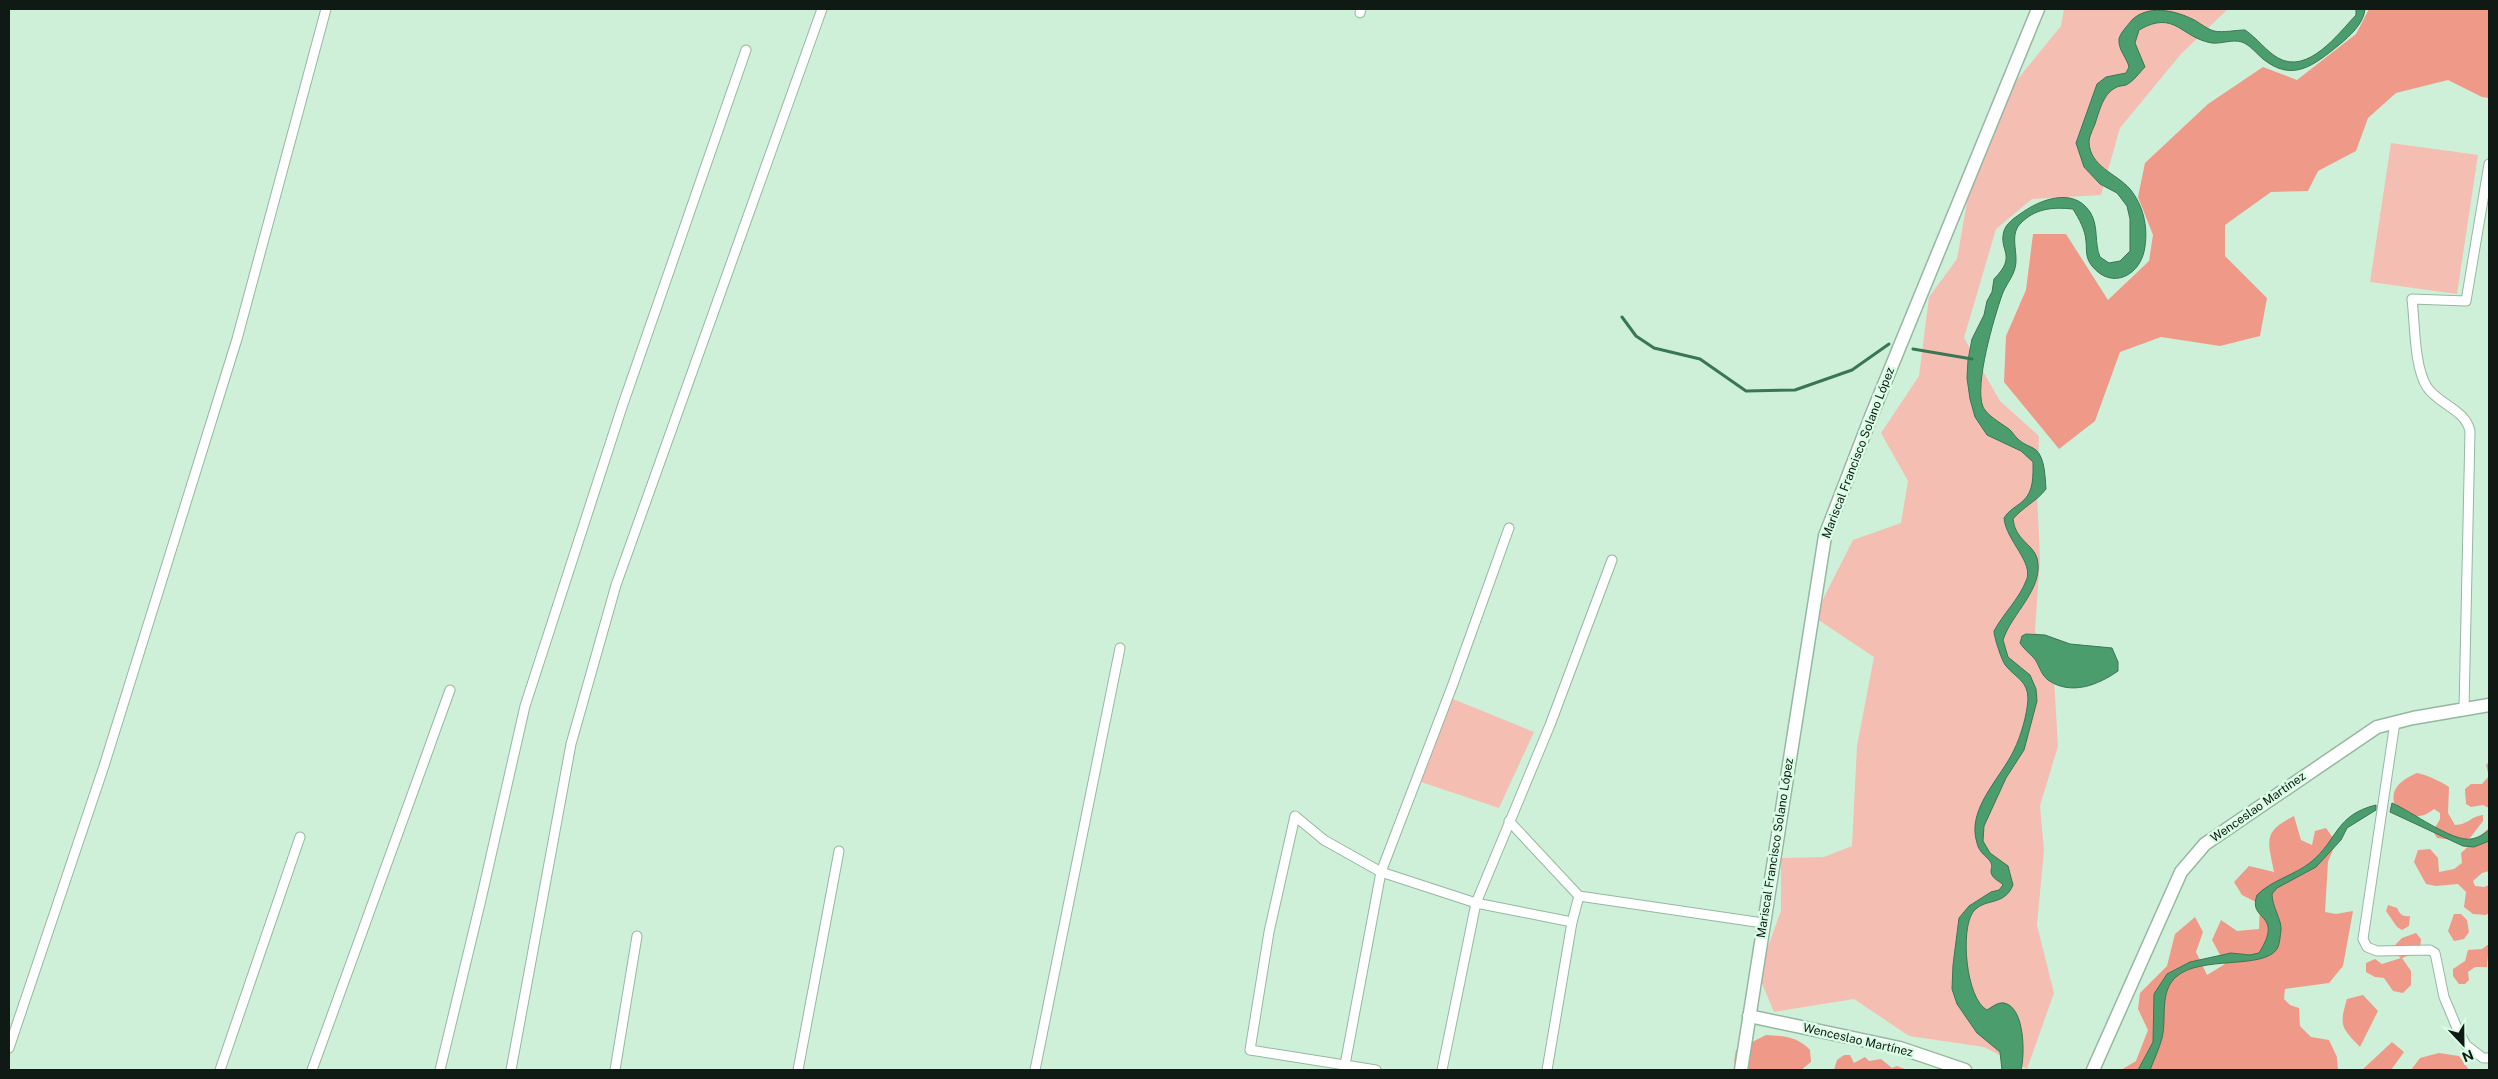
<svg xmlns="http://www.w3.org/2000/svg" width="2498" height="1079" viewBox="0 0 2498 1079" font-family="'Public Sans',sans-serif">
<style>
.green{fill:#f5beb2}
.forest{fill:#ef9988}
.water{fill:#4c9d6e;stroke:#397653}
.lines{fill:none;stroke-linecap:round;stroke-linejoin:round}
.stream{stroke:#397653;stroke-width:3}
.street-casing{stroke:#96b7a1;stroke-width:11}
.secondary-casing{stroke:#96b7a1;stroke-width:15}
.street{stroke:#fff;stroke-width:9}
.secondary{stroke:#fff;stroke-width:12}
.labels{text-anchor:middle;dominant-baseline:central;stroke-width:5;stroke-linejoin:round;paint-order:stroke}
.street-label{font-size:12px;fill:#0e1a13;stroke:#dbfde6}
</style>
<rect width="100%" height="100%" fill="#cef0d9"/>
<g class="green">
<polygon points="2064,9 2228,9 2181,54 2120,128 2101,195 2032,199 1996,229 1964,338 2000,401 2039,436 2037,493 2040,559 2035,631 2054,679 2058,746 2040,806 2044,850 2037,925 2054,993 2027,1069 1984,1047 1909,1036 1854,999 1774,1012 1758,974 1781,911 1781,858 1824,857 1852,846 1857,746 1874,657 1814,617 1853,540 1901,523 1908,481 1881,433 1919,376 1929,297 1957,259 1975,157 2008,91 2061,26"/>
<polygon points="2391,143 2478,155 2457,294 2370,282"/>
<polygon points="1453,699 1534,732 1499,808 1415,780"/>
</g>
<g class="forest">
<polygon points="2369,9 2489,9 2489,98 2482,97 2448,80 2396,93 2368,118 2356,151 2318,171 2308,191 2271,192 2225,225 2225,256 2267,298 2260,336 2220,346 2161,337 2120,352 2095,421 2059,449 2004,382 2006,336 2026,290 2033,234 2066,234 2108,300 2149,261 2153,235 2138,197 2145,163 2208,104 2263,67 2297,80 2356,34"/>
<polygon points="2489,762 2489,808 2483,805 2471,807 2466,804 2465,789 2471,784 2482,784 2489,776 2486,765"/>
<path d="M2417 773C2425 774 2442 782 2449 787L2448 813 2455 825C2468 825 2471 816 2483 815V821L2470 838 2462 841 2437 838 2433 831 2440 819V813L2434 809C2420 820 2411 817 2396 808 2388 789 2401 780 2417 773Z"/>
<path d="M2294 816 2301 840 2312 845 2315 831 2326 828 2336 842 2328 862 2325 912 2336 914 2353 911 2343 966 2329 983 2285 989 2284 999 2290 1005 2299 1008 2300 1026 2311 1037 2329 1040 2337 1057 2338 1070H2121L2136 1061 2148 1030 2138 1009 2140 993 2167 966 2175 934 2195 917 2203 932 2196 952 2207 975 2225 964 2212 940 2221 920 2237 931 2259 929 2260 904 2242 895 2234 882 2249 866 2274 872C2268 840 2262 832 2294 816Z"/>
<polygon points="2489,828 2489,871 2482,873 2473,881 2475,886 2484,887 2489,885 2489,913 2486,915 2473,914 2464,907 2466,892 2458,884 2436,886 2426,884 2414,862 2418,850 2430,849 2438,858 2439,872 2454,869 2462,863 2461,853"/>
<path d="M2388 905 2397 908C2400 914 2402 917 2410 916L2409 926 2402 930 2397 927 2386 911Z"/>
<polygon points="2454,914 2461,914 2467,920 2469,932 2464,939 2454,941 2448,931"/>
<polygon points="2416,933 2421,939 2420,951 2402,958 2411,971 2411,985 2403,993 2393,991 2384,978 2375,977 2366,972 2366,963 2375,959 2382,964 2401,958 2396,954 2393,947 2402,938"/>
<polygon points="2489,944 2487,967 2475,967 2468,972 2469,980 2465,984 2459,984 2453,976 2453,969 2465,961 2468,950 2482,949"/>
<path d="M2363 995 2378 1011 2360 1047C2341 1027 2339 1026 2347 999Z"/>
<path d="M1766 1035C1784 1036 1798 1037 1810 1050L1811 1062 1801 1070H1745L1734 1062 1736 1050Z"/>
<polygon points="2392,1042 2404,1052 2391,1070 2362,1070"/>
<polygon points="2439,1053 2459,1056 2469,1070 2411,1070 2420,1058"/>
<polygon points="1844,1055 1850,1055 1854,1063 1865,1057 1869,1061 1881,1059 1892,1068 1897,1066 1907,1070 1834,1070 1837,1060"/>
</g>
<g class="water">
<path d="M2356 9H2365C2364 23 2350 36 2339 45 2314 65 2293 83 2263 59 2257 54 2250 45 2242 42 2232 39 2222 44 2212 43 2181 38 2175 9 2139 30L2135 43 2145 67C2139 73 2134 81 2126 85 2122 86 2118 86 2115 88 2103 94 2099 112 2095 124 2093 129 2089 137 2089 142 2090 167 2116 173 2130 189 2143 205 2148 226 2145 246 2142 275 2112 291 2092 266 2085 257 2087 251 2086 241 2085 229 2079 219 2073 209 2053 207 2035 208 2020 224 2009 236 2019 253 2015 268 2013 277 2005 286 2002 295 1994 318 1974 385 1983 407 1987 415 1999 422 2006 427 2012 430 2014 436 2019 440 2024 445 2031 446 2036 450 2045 458 2045 477 2046 489 2037 501 2023 507 2013 519 2015 540 2033 544 2037 558 2045 588 2011 614 2003 640L2008 657 2030 675 2036 689 2037 701 2024 750 2006 778 1984 826 1983 841 1990 853 2008 866 2013 885C2004 907 1985 897 1973 912 1960 930 1966 999 1987 1010 1992 1007 1998 1002 2004 1003 2025 1007 2025 1055 2021 1070H2002L2000 1052 1977 1033 1957 1004 1952 989 1953 965 1959 918 1969 906 1991 892 1999 890 2003 885C2000 881 1992 879 1991 872 1991 867 1993 866 1990 861 1985 855 1979 852 1977 843 1966 809 2001 778 2014 750 2021 736 2027 715 2028 699 2028 681 2016 678 2006 666 2002 662 1994 637 1994 631 2003 614 2019 599 2026 581 2035 563 2006 541 2004 518 2009 510 2016 507 2023 501 2034 491 2033 476 2033 462L2021 451 1987 435 1975 417 1970 399 1967 378 1968 360 1972 339 1984 315 1987 301 1992 292 1994 279C2018 255 1998 251 2004 231 2006 224 2014 218 2020 214 2039 200 2073 186 2090 212 2099 226 2094 243 2100 257L2109 263 2120 261 2130 251V219L2127 206 2117 193 2100 184 2084 167 2076 143 2097 84 2106 77 2126 73 2129 67C2127 58 2118 50 2119 39 2120 33 2128 25 2132 20 2147 5 2173 10 2190 18 2198 21 2206 29 2214 31 2223 33 2236 30 2245 30 2257 38 2266 51 2278 58 2308 75 2338 34 2356 15Z"/>
<path d="M2026 634 2045 635 2070 644 2112 648 2118 662V671C2098 685 2071 696 2048 680 2040 674 2039 663 2033 657 2028 652 2024 649 2020 643L2022 636Z"/>
<path d="M2392 803C2411 811 2452 842 2471 839 2478 838 2484 834 2489 830V841L2474 847 2463 846 2390 812Z"/>
<path d="M2376 805V810L2347 828 2341 840 2316 867 2277 888 2272 894C2272 907 2282 920 2281 930 2280 936 2280 944 2277 949 2263 970 2200 955 2176 977 2159 992 2167 1018 2162 1038 2159 1049 2154 1060 2150 1070H2138L2153 1042 2154 994 2167 974 2190 962 2231 953 2250 955 2259 953C2285 912 2247 922 2257 895 2272 880 2295 875 2311 862 2338 840 2335 815 2376 805Z"/>
</g>
<g class="lines">
<g class="stream">
<polyline points="1622,317 1636,336 1654,348 1700,359 1746,391 1795,390 1852,370 1889,344"/>
<polyline points="1913,349 1972,359"/>
</g>
<g class="street-casing">
<g id="street">
<polyline points="1360,13 1361,9"/>
<path d="M2464 709 2470 431C2465 409 2439 405 2427 387 2414 367 2415 323 2412 299L2466 301 2489 164"/>
<polyline points="2395,722 2363,939 2367,947 2377,951 2430,950 2435,953 2444,997 2457,1028 2466,1045 2483,1058 2489,1058"/>
<polyline points="1509,821 1579,896 1763,923"/>
<polyline points="9,1048 104,766 237,339 326,9"/>
<polyline points="220,1070 300,837"/>
<polyline points="312,1070 450,690"/>
<polyline points="440,1070 480,904 525,706 622,407 746,50"/>
<polyline points="511,1070 571,744 616,585 822,9"/>
<polyline points="615,1070 637,936"/>
<polyline points="798,1070 839,851"/>
<polyline points="1035,1070 1120,648"/>
<polyline points="1344,1070 1381,872 1453,684 1509,528"/>
<polyline points="1376,1070 1250,1050 1269,932 1295,816 1324,840 1381,872 1476,903 1572,922"/>
<polyline points="1442,1070 1476,903 1550,725 1612,560"/>
<polyline points="1547,1070 1572,922 1579,896"/>
</g>
</g>
<g class="secondary-casing">
<g id="secondary">
<polyline points="1749,1016 1900,1048 1965,1070"/>
<polyline points="1741,1070 1825,536 1872,414 2038,9"/>
<polyline points="2093,1070 2181,872 2205,844 2377,727 2413,718 2489,705"/>
</g>
</g>
<use href="#street" class="street"/>
<use href="#secondary" class="secondary"/>
</g>
<g class="labels">
<g class="street-label">
<text transform="translate(1858 453) rotate(-69)">Mariscal Francisco Solano López</text>
<text transform="translate(2258 807) rotate(-35)">Wenceslao Martínez</text>
<text transform="translate(1775 848) rotate(-81)">Mariscal Francisco Solano López</text>
<text transform="translate(1858 1040) rotate(13)">Wenceslao Martínez</text>
</g>
</g>
<rect width="2498" height="1079" fill="none" stroke="#0e1a13" stroke-width="20"/>
<g transform="translate(2463 1044) rotate(158)" stroke="#dbfde6" stroke-width="4" paint-order="stroke">
<path d="M0-4L9 19L0 12L-9 19Z" fill="#0e1a13"/>
<text y="-8" font-size="14" font-weight="bold" text-anchor="middle" fill="#0e1a13">N</text>
</g>
</svg>
